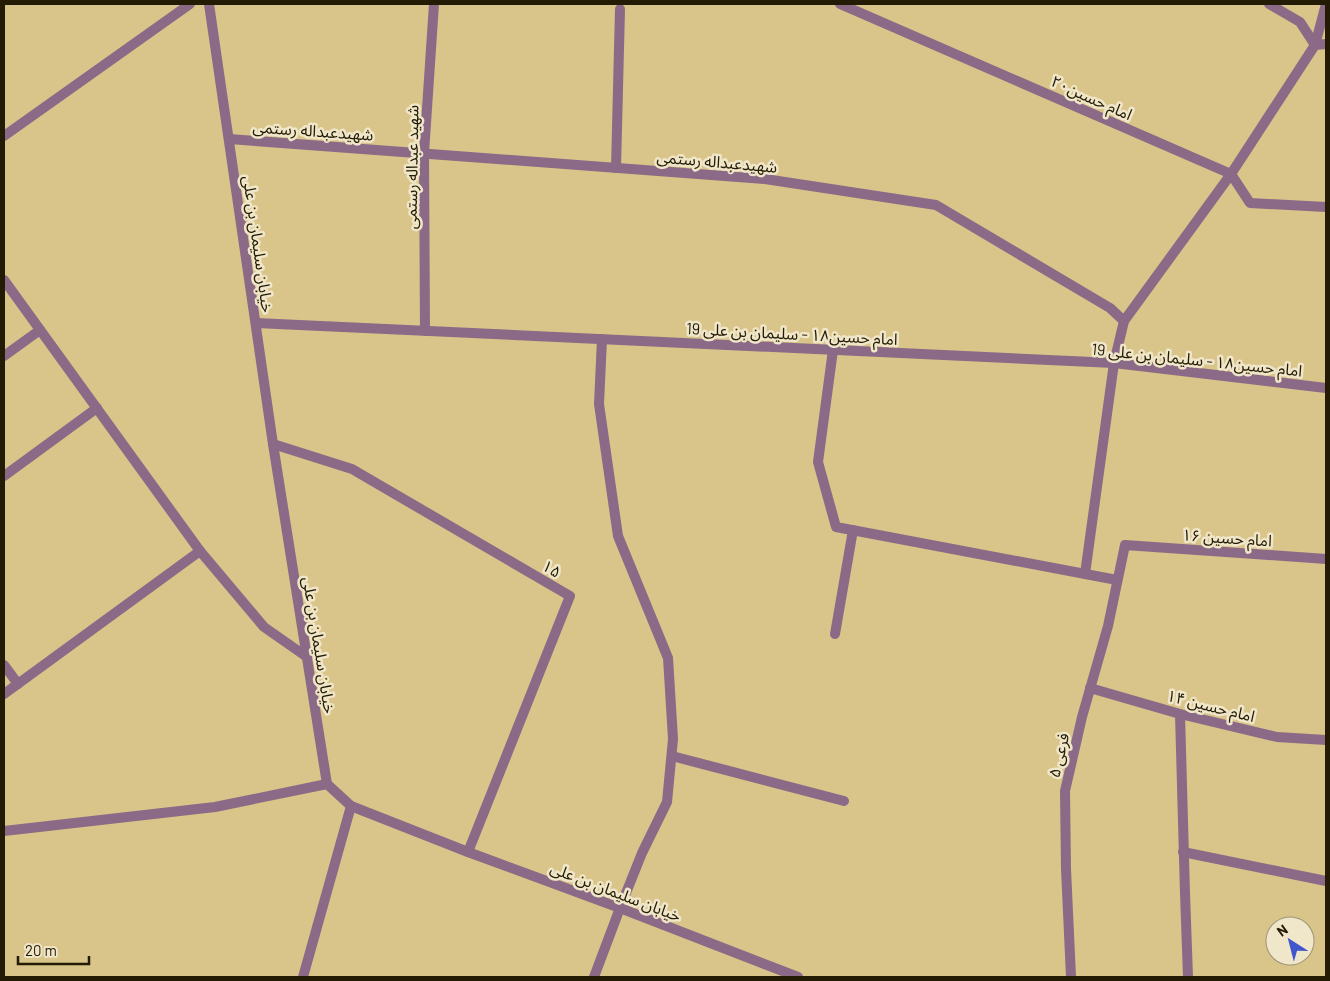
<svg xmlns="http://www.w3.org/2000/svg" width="1330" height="981" viewBox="0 0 1330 981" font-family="Barlow,'Noto Sans Arabic',sans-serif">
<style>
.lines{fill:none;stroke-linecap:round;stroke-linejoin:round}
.service{stroke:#8b6a87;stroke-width:10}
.minor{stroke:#8b6a87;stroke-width:10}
.tertiary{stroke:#8b6a87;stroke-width:10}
.labels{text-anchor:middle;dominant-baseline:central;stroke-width:5;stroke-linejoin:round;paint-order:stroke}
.street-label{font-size:16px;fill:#231b04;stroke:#f0e6c9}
</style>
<rect width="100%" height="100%" fill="#d9c48a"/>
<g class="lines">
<polyline class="service" points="672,756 844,801"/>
<g class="minor">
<polyline points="840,4 1231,174 1250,203 1326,207"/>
<polyline points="1269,4 1300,22 1315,45 1326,44"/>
<polyline points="4,136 190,4"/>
<polyline points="229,139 765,179 936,205 1110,308 1124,321 1114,363 1085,574"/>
<polyline points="616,168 620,9"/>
<polyline points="4,280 200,551 264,627 307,657"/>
<polyline points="1124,321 1231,174 1315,45 1326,4"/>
<polyline points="256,323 1114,363 1326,388"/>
<polyline points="425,331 424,153 434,4"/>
<polyline points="602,339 599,404 618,536 668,658 673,739 667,802 642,853 620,908"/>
<polyline points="833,350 818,462 836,527 1117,580"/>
<polyline points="4,356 40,330"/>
<polyline points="273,444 352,469 570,596 468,852"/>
<polyline points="4,476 97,408"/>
<polyline points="835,634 853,530"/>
<polyline points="4,665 18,684"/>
<polyline points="1090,688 1180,714 1277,737 1326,740"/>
<polyline points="4,694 200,551"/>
<polyline points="1180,714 1185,893 1188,977"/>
<polyline points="4,831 215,807 327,784"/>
<polyline points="1183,852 1326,881"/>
<polyline points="1071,977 1066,869 1065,791 1082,717 1108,626 1125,545 1326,559"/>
</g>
<g class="tertiary">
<polyline points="209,4 273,444 327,784 351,806 468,852 620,908 798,977"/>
<polyline points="303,977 351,806"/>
<polyline points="594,977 620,908"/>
</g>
</g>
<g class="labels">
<g class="street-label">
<text transform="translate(1092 97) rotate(24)">امام حسین۲۰</text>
<text transform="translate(313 130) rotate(4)">شهیدعبداله رستمی</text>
<text transform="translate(717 161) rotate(5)">شهیدعبداله رستمی</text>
<text transform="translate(411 167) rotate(-89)">شهید عبداله رستمی</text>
<text transform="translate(259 244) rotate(82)">خیابان سلیمان بن علی</text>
<text transform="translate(792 333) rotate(3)">امام حسین۱۸ - سلیمان بن علی 19</text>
<text transform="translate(1197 359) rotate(6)">امام حسین۱۸ - سلیمان بن علی 19</text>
<text transform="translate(1227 537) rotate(4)">امام حسین ۱۶</text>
<text transform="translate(552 568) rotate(30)">۱۵</text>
<text transform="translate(320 645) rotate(81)">خیابان سلیمان بن علی</text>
<text transform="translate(1211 705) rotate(14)">امام حسین ۱۴</text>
<text transform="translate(1058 755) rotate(-77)">فرعی ۵</text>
<text transform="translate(616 891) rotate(21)">خیابان سلیمان بن علی</text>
</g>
</g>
<rect width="1330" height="981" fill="none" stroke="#231b04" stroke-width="10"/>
<g transform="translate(1290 941) rotate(324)"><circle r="24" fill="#f0e6c9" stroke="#9e957a"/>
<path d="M0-4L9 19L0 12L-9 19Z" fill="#4056ca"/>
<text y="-8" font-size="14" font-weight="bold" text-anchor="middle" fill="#231b04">N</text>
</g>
<path d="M18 956v8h71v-8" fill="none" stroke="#231b04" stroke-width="2.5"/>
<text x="25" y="956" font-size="15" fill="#231b04" stroke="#f0e6c9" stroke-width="4" paint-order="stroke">20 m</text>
</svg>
